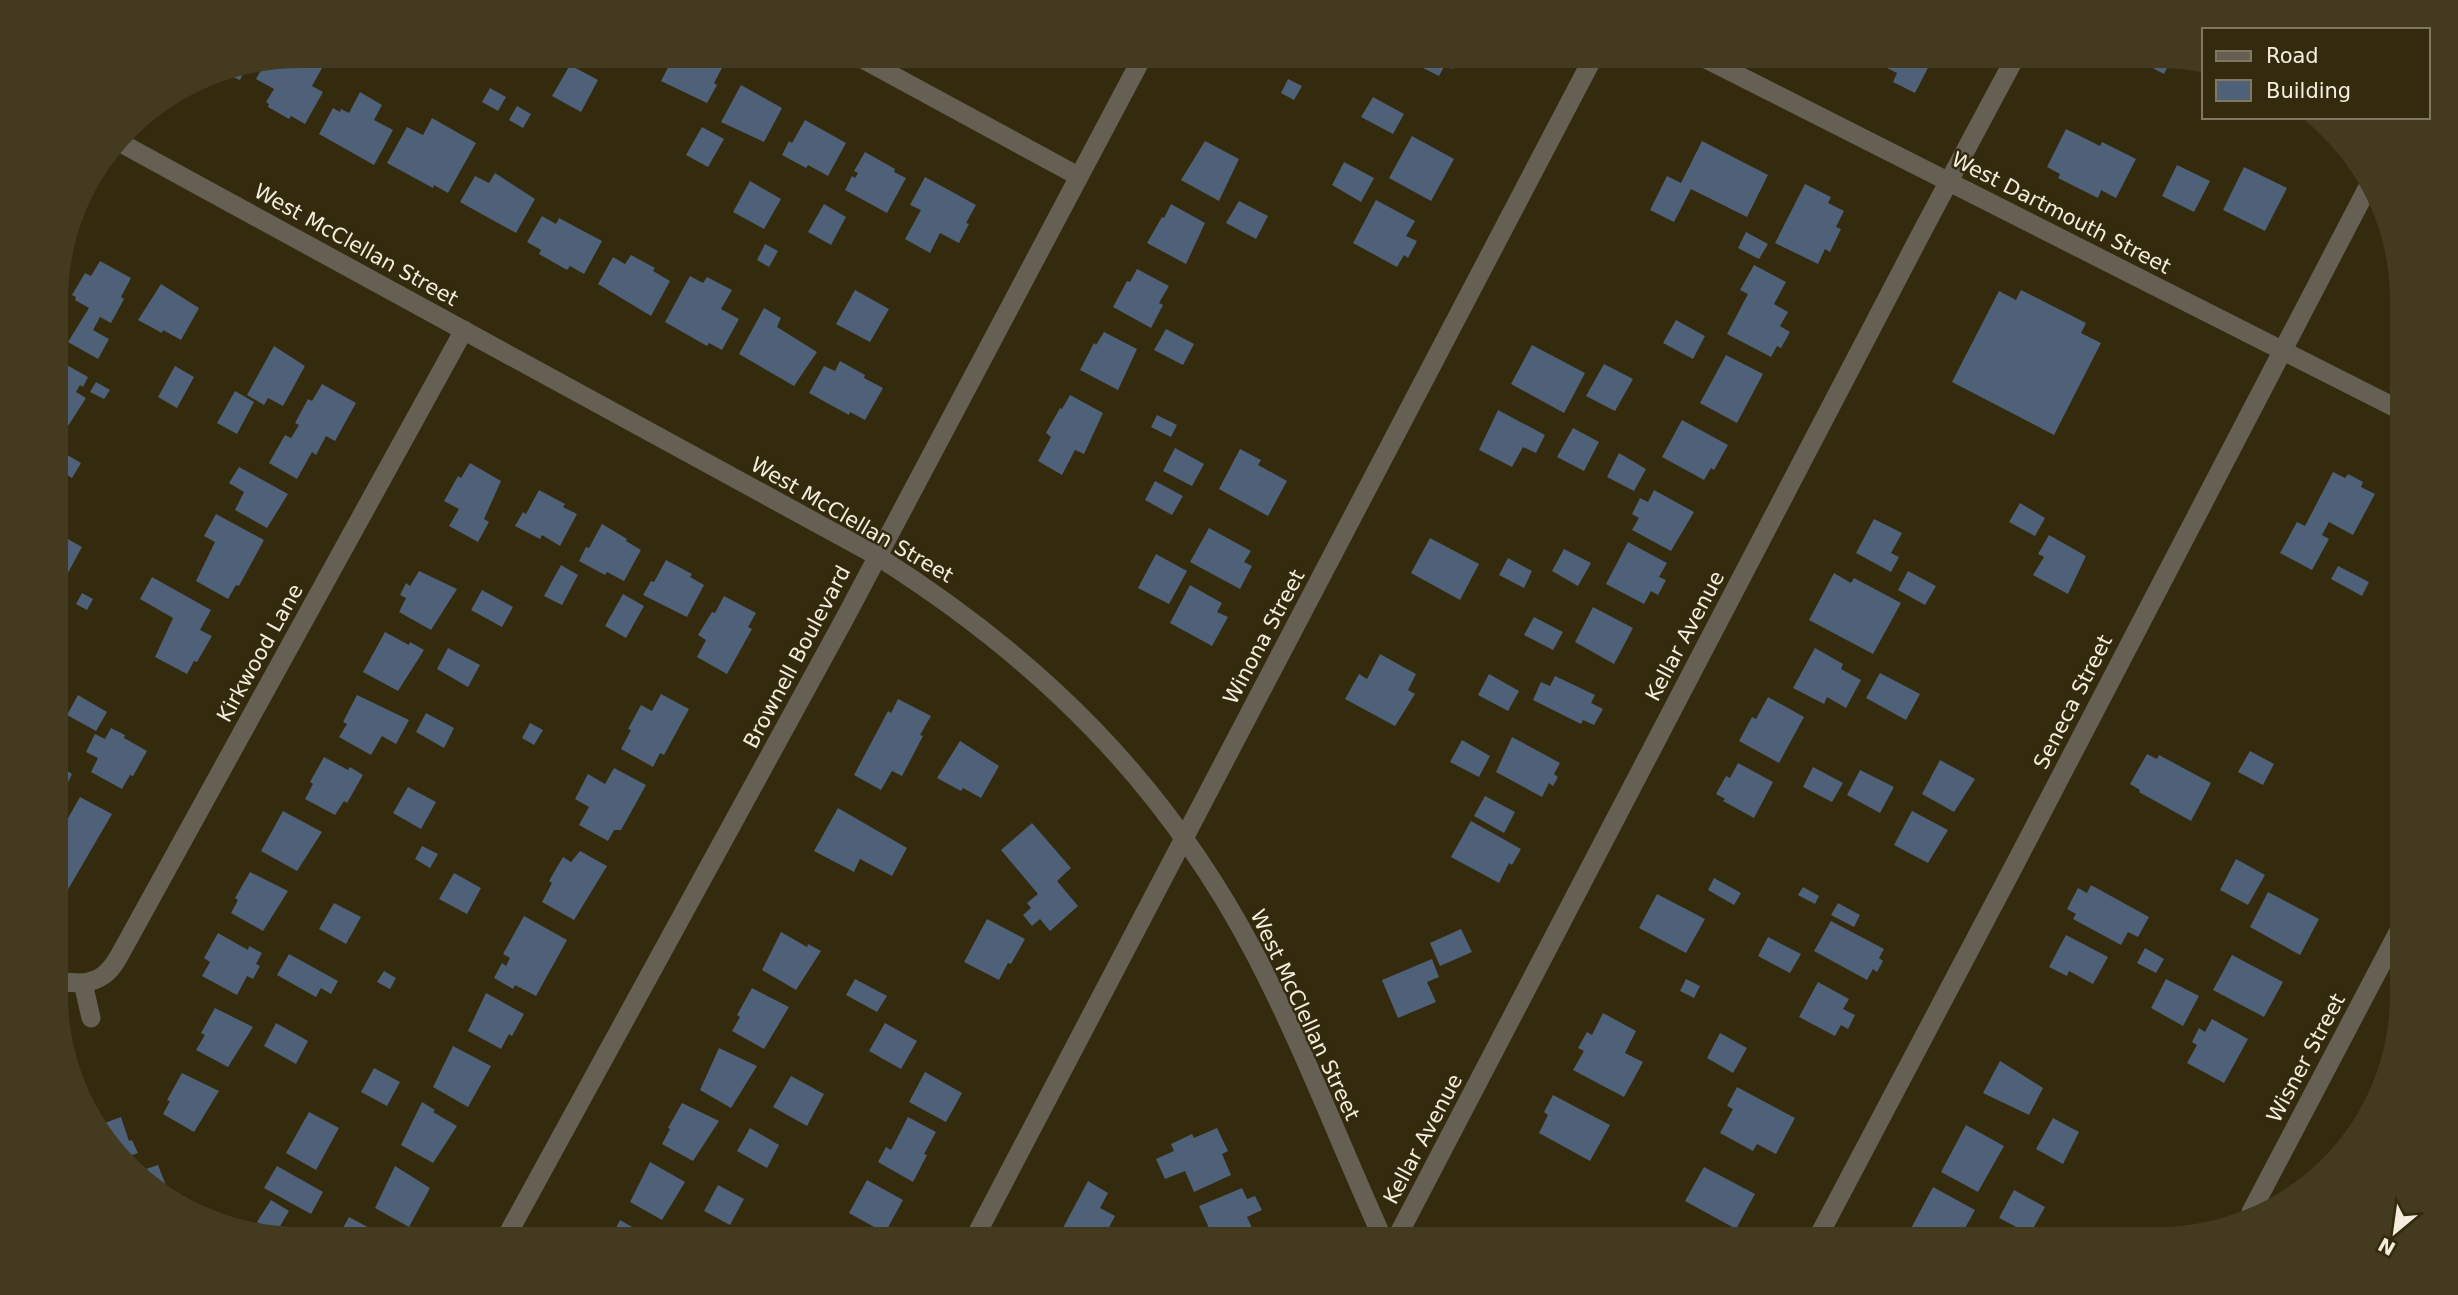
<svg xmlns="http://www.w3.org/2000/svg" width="2458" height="1295" viewBox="0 0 2458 1295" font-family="'DejaVu Sans',sans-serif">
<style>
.building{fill:#4f6079}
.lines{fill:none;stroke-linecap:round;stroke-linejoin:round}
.minor{stroke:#656053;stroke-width:19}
.labels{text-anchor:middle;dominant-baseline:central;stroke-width:5;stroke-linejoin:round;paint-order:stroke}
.street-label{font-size:21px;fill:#f5eede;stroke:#342a0e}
</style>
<rect width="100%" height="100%" fill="#342a0e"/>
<g class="building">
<polygon points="301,56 322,68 312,86 323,92 305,124 291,116 289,119 268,107 269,104 266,102 274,89 256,79 265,63"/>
<polygon points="623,56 650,56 644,68"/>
<polygon points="678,56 705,56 723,66 714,83 717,85 707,103 661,81 672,60 675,61"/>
<polygon points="1399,56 1459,56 1452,69 1445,65 1439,76"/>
<polygon points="1864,56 1934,56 1915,93 1893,82 1897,73"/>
<polygon points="2130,56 2158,56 2172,59 2164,74"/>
<polygon points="570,65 598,80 581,112 552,96"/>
<polygon points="247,66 240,80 221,72"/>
<polygon points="1288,79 1302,86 1294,100 1281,93"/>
<polygon points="741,85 782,108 764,142 721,122"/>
<polygon points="490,88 506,97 498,111 482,102"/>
<polygon points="360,92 382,105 374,120 393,130 374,165 319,134 333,108 340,112 341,109 349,113"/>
<polygon points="1373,97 1404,114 1393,134 1361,117"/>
<polygon points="517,106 531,114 523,128 509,120"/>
<polygon points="432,118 476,143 448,193 434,185 433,188 387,163 407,127 423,135"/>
<polygon points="805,120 846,143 828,176 808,165 806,168 782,155 789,141 792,143"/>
<polygon points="702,127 724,139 708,167 686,155"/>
<polygon points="2066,129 2100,146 2102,142 2136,159 2116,198 2101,190 2098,198 2058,178 2060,174 2047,167"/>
<polygon points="1412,136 1454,159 1431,201 1389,178"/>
<polygon points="1205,141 1239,159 1219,201 1181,180"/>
<polygon points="1702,141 1768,175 1747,217 1691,189 1674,222 1650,210 1667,176 1681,183"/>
<polygon points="865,152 895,169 894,172 906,178 887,213 845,190 852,176 855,178 858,173 854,171"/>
<polygon points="1344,162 1374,178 1361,202 1332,185"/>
<polygon points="2177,165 2210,181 2194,212 2162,196"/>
<polygon points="2244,167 2287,188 2265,231 2223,210"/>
<polygon points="495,173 535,199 516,233 460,202 475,176 489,183"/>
<polygon points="925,177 976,205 966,223 969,224 959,243 940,233 930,253 905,239 921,210 910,205"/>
<polygon points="750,181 781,199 764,229 733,212"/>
<polygon points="1805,184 1831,197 1828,203 1844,211 1836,227 1841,229 1830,252 1825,249 1818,264 1775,243"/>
<polygon points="1376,200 1415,221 1406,236 1417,241 1408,258 1404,255 1397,267 1353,243"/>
<polygon points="1239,201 1268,216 1256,239 1226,223"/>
<polygon points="824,204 846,217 831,245 808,232"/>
<polygon points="1171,204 1205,223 1186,264 1147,243 1162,217 1164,218"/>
<polygon points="542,216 556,224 559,218 602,241 584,274 570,266 567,270 539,254 541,250 527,242"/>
<polygon points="1746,232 1768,244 1759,259 1738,248"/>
<polygon points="765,244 778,251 769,267 757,260"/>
<polygon points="631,255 655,268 653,271 670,281 651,316 598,284 613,257 625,264"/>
<polygon points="100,261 131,278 121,297 124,299 111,323 100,317 93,330 109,339 98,359 68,342 89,308 75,300 76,297 72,295 85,273 91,276"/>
<polygon points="1754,265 1786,282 1774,304 1788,312 1780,326 1790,332 1781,348 1777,346 1771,357 1727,334 1748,294 1740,290"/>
<polygon points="1137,269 1169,286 1159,303 1163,305 1151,328 1113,307 1127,281 1130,282"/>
<polygon points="690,276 703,283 707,277 732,290 721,309 739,319 722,350 709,343 707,346 665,322"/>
<polygon points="161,284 199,308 181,340 163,330 162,333 138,320"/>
<polygon points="855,290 889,309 870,342 836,324"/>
<polygon points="2021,290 2086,323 2081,333 2101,343 2054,435 1952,382 1999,291 2016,300"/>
<polygon points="764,308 781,318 777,327 817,352 794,386 739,354"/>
<polygon points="1676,320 1705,336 1693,359 1663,343"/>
<polygon points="1166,329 1194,344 1183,365 1154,350"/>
<polygon points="1104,332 1137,349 1118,390 1080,370 1094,343 1096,345"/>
<polygon points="1532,345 1585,373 1564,413 1511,384"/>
<polygon points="274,346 305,366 283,406 268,398 264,405 247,395"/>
<polygon points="1726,355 1763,374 1737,423 1700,403"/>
<polygon points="58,360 88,377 83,387 80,385 76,392 86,398 61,437 57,435"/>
<polygon points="840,361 865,375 864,378 883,388 865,420 850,412 849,415 809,393 824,366 835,371"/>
<polygon points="1604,364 1633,379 1615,411 1586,396"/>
<polygon points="175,366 194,377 177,408 158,397"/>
<polygon points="96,382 110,390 104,399 90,392"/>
<polygon points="322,384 356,403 335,441 326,436 316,455 312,452 297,479 269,463 285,435 291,438 299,425 295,423 308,399 312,401"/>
<polygon points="235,391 254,402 237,434 217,423"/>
<polygon points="1070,395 1103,413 1084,454 1075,450 1062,475 1038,461 1051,437 1046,433 1060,408 1062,409"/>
<polygon points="1498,410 1545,435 1536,453 1523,447 1512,467 1479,450"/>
<polygon points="1157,415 1177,425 1171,437 1151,427"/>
<polygon points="1682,420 1728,445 1714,470 1711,468 1704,480 1662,457"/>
<polygon points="1573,428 1599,442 1584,471 1557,457"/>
<polygon points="1175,448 1204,464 1192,486 1163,471"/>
<polygon points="57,449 81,463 72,478 64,473 57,487"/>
<polygon points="1240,449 1261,460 1258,465 1287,481 1268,516 1219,489"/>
<polygon points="1619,453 1646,469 1634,491 1607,477"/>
<polygon points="470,463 501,481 484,519 489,522 478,542 449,526 459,509 444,501 458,476 461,478"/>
<polygon points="239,467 288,494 267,528 235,510 244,492 229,483"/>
<polygon points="2333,472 2345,478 2348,474 2363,482 2361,487 2375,494 2353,535 2329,522 2322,535 2329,539 2312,570 2280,553 2297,522 2305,526"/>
<polygon points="1155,481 1183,496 1172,515 1145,500"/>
<polygon points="539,490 565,504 563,507 577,514 560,546 542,535 540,539 515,526 523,512 526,514"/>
<polygon points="1654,490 1694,512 1671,551 1632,530 1639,518 1632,514 1640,498 1648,502"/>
<polygon points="2020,503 2045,518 2035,536 2009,522"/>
<polygon points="216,514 264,540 239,586 236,585 228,599 196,581 215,542 204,536"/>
<polygon points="1874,519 1902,533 1891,553 1899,557 1891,572 1856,553"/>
<polygon points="602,524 627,539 626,541 641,550 624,581 607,572 605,575 579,561 586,547 589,548"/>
<polygon points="1209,528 1251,551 1244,562 1252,566 1240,589 1190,562"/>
<polygon points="57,533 82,547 64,580 57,576"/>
<polygon points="2049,535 2086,556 2068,594 2033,575 2044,557 2038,554"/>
<polygon points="1430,538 1479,564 1460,600 1411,573"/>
<polygon points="1628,542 1667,563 1659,577 1666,580 1658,595 1651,591 1644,604 1606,584"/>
<polygon points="1564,549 1591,563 1578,586 1552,571"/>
<polygon points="1156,554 1187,571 1169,604 1138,588"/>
<polygon points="1508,558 1532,571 1524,588 1499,575"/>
<polygon points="666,560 692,574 690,577 704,585 687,617 643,595 651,581 654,582"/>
<polygon points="561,565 578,575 562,605 544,596"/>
<polygon points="2338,566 2369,582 2362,596 2331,579"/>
<polygon points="419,571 457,589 431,630 399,612 406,598 400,595 406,583 410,586"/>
<polygon points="1908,571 1936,586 1925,605 1898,590"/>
<polygon points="1834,573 1851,583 1854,578 1901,603 1873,654 1809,620"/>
<polygon points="152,577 211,610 200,630 212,636 197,662 194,661 187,674 155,657 173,618 140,599"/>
<polygon points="1190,585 1222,603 1217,612 1228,617 1212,646 1170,623"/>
<polygon points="482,590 513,607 502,627 471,610"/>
<polygon points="82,593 93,599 87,610 76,604"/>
<polygon points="623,594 644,606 626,638 605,626"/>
<polygon points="724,596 756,613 748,627 752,629 727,674 697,657 706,640 698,635 712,612 715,613"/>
<polygon points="1593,607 1633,628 1614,664 1575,642"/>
<polygon points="1534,617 1563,632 1553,650 1524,635"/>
<polygon points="385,632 409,645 410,642 424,650 398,691 363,672"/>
<polygon points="448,648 480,665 468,687 437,669"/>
<polygon points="1815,648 1843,664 1841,669 1861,680 1846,708 1827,697 1824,704 1793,688"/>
<polygon points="1380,654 1416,674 1408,690 1415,694 1395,726 1345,699 1359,674 1367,679"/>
<polygon points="1880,673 1920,694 1906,720 1866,698"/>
<polygon points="1489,674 1519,691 1508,711 1478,695"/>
<polygon points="1555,676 1595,695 1591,703 1603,709 1594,725 1583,720 1581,724 1533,700 1541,682 1550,686"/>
<polygon points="661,694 689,709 664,755 660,753 653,767 621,749 631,730 628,729 641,705 652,711"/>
<polygon points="78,695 107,712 96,731 67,715"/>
<polygon points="357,695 409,720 396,744 382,736 371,755 339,737 347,724 343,722"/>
<polygon points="1768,697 1804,717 1779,763 1739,741 1752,717 1756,719"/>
<polygon points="898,699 931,716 920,735 923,736 902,776 892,771 881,790 854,775 888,711 891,713"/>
<polygon points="426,713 454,728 444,748 416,732"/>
<polygon points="530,723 543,730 534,745 522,738"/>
<polygon points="111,728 125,735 124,738 147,751 133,776 130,775 122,789 91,772 98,758 86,752 95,734 105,739"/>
<polygon points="1512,737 1560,763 1554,774 1558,777 1553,786 1549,783 1542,797 1496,772"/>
<polygon points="1462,740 1490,756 1479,777 1450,762"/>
<polygon points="960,741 999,766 981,798 963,788 961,791 937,778"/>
<polygon points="2250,751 2274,764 2263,785 2238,772"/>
<polygon points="2147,754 2157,759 2159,755 2211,783 2191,821 2139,792 2140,790 2130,784"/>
<polygon points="324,757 348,770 350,767 363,775 347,803 344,801 335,815 305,799 313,784 310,782"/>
<polygon points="1940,760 1975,779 1954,812 1922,794"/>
<polygon points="1738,763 1773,782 1754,818 1723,801 1725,799 1716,794 1726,776 1730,778"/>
<polygon points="61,767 72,774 65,788 58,784 58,773"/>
<polygon points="1813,767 1843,783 1832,802 1803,787"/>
<polygon points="614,768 646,785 621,830 614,830 608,841 579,825 589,807 575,799 588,774 605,784"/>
<polygon points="1860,770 1894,787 1880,813 1847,795"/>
<polygon points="408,787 436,802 421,829 393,813"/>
<polygon points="1485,796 1515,812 1504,833 1474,816"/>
<polygon points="80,797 112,814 63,898 58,895 58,841 68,830 63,827"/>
<polygon points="838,808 907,848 892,876 860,859 854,872 814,851"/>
<polygon points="283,811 322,832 297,871 261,851"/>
<polygon points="1912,811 1948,830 1928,863 1894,845"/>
<polygon points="1471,821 1521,849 1512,865 1509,863 1499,883 1451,857"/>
<polygon points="1032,823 1071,868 1057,881 1078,906 1050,931 1040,919 1032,926 1023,915 1031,908 1027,903 1038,894 1001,850"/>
<polygon points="422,846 438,854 430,868 415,859"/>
<polygon points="580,851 607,866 574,920 542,902 552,883 549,881 563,857 571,862"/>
<polygon points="2236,859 2265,875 2248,905 2220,890"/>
<polygon points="250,872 288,891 263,931 231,913 238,900 235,898"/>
<polygon points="454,873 481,888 467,914 439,899"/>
<polygon points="1714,878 1741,893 1734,905 1708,890"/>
<polygon points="2091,885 2149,917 2138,937 2128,932 2121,945 2073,919 2076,914 2067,909 2078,888 2087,893"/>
<polygon points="1803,887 1819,896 1815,904 1798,895"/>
<polygon points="2268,892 2319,919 2300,955 2250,927"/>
<polygon points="1657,894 1705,919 1686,953 1639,928"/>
<polygon points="334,903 361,917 346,944 319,929"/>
<polygon points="1838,903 1860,915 1854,927 1831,915"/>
<polygon points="524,916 567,940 536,996 515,985 513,989 494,978 502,963 506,966 510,958 503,954"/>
<polygon points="987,919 1025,939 1011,964 1008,963 999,980 964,962"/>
<polygon points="1831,921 1884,949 1879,958 1883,961 1877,972 1873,969 1867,980 1814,951"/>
<polygon points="1461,929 1472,952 1440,966 1430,943"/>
<polygon points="781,932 807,947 808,944 821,951 796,990 762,970"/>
<polygon points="218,933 248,950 249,946 262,953 256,964 260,966 253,979 247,976 237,995 202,976 210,962 204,958"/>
<polygon points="2066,935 2108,957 2093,984 2069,971 2067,976 2049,967"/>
<polygon points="1768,937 1801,954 1790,973 1758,956"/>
<polygon points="2145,948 2164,959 2156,973 2137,963"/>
<polygon points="289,954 338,981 331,994 321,988 316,997 277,975"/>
<polygon points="2232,955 2283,982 2264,1017 2213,990"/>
<polygon points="1432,959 1439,977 1427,982 1436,1002 1398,1018 1382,980"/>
<polygon points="384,971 396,978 390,989 377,982"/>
<polygon points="855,979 887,996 877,1012 846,995"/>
<polygon points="1686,979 1700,986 1694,998 1680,991"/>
<polygon points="2166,979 2199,996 2183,1026 2151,1008"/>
<polygon points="1818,982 1849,999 1843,1009 1855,1015 1848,1029 1841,1025 1835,1036 1799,1017"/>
<polygon points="752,988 789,1007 764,1049 732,1031 740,1017 737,1015"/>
<polygon points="486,993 524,1014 512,1036 509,1034 501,1049 468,1031"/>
<polygon points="215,1008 253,1027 228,1067 196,1050 205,1035 201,1033"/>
<polygon points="1603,1013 1636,1031 1625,1053 1643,1062 1624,1097 1573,1070 1584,1051 1578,1048 1587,1032 1592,1035"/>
<polygon points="2212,1019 2248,1039 2224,1083 2187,1063 2197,1045 2192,1042 2199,1028 2205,1032"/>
<polygon points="276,1023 308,1041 296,1064 264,1046"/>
<polygon points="885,1023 917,1041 901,1069 869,1051"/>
<polygon points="1720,1033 1747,1048 1733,1073 1707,1058"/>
<polygon points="453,1046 491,1066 468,1107 433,1087"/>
<polygon points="719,1048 757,1066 731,1108 700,1090"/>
<polygon points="2000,1061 2043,1088 2029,1115 1983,1093"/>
<polygon points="374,1068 400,1082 387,1106 361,1092"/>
<polygon points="925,1072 962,1093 946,1122 909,1102"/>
<polygon points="182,1073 219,1091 194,1132 163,1114 170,1101 167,1100"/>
<polygon points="791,1076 824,1094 807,1126 773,1107"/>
<polygon points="1737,1087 1795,1118 1776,1154 1757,1144 1753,1151 1720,1133 1733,1109 1727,1106"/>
<polygon points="1553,1095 1610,1125 1590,1161 1539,1133 1548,1115 1544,1112"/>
<polygon points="422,1102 435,1110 433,1112 457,1126 433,1163 401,1145"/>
<polygon points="682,1103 719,1121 693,1161 662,1144 670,1129 668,1128"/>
<polygon points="309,1112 339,1128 316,1170 286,1153"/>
<polygon points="121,1117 129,1141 132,1140 138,1153 124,1158 106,1143 99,1125"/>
<polygon points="908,1117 936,1132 924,1154 927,1155 913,1182 878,1162 886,1147 891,1150"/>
<polygon points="2053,1118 2079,1132 2063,1164 2036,1149"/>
<polygon points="1966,1125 2004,1146 1978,1192 1941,1172"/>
<polygon points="750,1128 779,1145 767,1168 737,1151"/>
<polygon points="1217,1128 1228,1151 1222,1154 1231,1175 1194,1192 1185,1171 1165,1179 1156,1159 1174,1151 1171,1144 1192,1134 1194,1138"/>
<polygon points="650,1162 685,1182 662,1220 630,1202"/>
<polygon points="158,1165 170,1196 140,1171"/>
<polygon points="277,1166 323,1192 311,1214 264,1188"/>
<polygon points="395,1166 430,1188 409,1227 375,1208"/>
<polygon points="1704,1167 1755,1194 1736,1229 1685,1201"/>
<polygon points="867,1180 903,1200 885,1233 849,1213"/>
<polygon points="1088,1181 1108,1193 1100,1208 1115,1216 1103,1239 1057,1239"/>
<polygon points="718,1185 744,1199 730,1225 704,1211"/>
<polygon points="1933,1187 1975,1210 1959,1239 1912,1239 1907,1236"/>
<polygon points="1242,1188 1247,1199 1255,1196 1262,1210 1247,1217 1257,1239 1214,1239 1199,1206"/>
<polygon points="2014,1190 2045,1207 2030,1234 1999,1218"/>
<polygon points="271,1200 289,1211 276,1233 257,1222"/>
<polygon points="349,1217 375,1231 373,1233 384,1239 337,1239"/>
<polygon points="620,1220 653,1239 604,1239 607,1233 612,1236"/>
</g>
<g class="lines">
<g class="minor">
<polyline points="857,56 1078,176"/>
<polyline points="1700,56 2400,410"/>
<path d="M119 142 877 556C1040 659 1165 782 1255 954 1303 1046 1340 1144 1383 1239"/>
<polyline points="58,982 83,983 91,1018"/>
<path d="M83 983C101 980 109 973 118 958L464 330"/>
<polyline points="2251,1212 2402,925"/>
<polyline points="505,1239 845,618 1143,56"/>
<polyline points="974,1239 1594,56"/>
<polyline points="1396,1239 1925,226 2016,56"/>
<polyline points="1817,1239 2015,864 2369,185"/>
</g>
</g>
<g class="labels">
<g class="street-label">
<text transform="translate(2061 213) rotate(27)">West Dartmouth Street</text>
<text transform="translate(356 245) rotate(29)">West McClellan Street</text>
<text transform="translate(852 520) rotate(30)">West McClellan Street</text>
<text transform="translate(1685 636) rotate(-62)">Kellar Avenue</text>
<text transform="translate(1264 637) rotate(-62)">Winona Street</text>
<text transform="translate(260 653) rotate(-61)">Kirkwood Lane</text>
<text transform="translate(797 657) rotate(-62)">Brownell Boulevard</text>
<text transform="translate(2073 702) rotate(-63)">Seneca Street</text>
<text transform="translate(1305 1015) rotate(65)">West McClellan Street</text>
<text transform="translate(2306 1058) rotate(-62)">Wisner Street</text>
<text transform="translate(1423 1139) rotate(-62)">Kellar Avenue</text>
</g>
</g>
<path d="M0 0H2458V1295H0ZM300 68H2158A232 232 0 0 1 2390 300V995A232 232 0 0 1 2158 1227H300A232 232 0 0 1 68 995V300A232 232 0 0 1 300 68Z" fill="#433a1f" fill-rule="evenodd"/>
<rect x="2202" y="28" width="228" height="91" fill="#342a0e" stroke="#817861" stroke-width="2"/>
<rect x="2216" y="51" width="35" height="10" fill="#656053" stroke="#817861" stroke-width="2"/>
<text x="2266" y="63" font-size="21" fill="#f5eede">Road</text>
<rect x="2216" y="80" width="35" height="21" fill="#4f6079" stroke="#817861" stroke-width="2"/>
<text x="2266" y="98" font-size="21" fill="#f5eede">Building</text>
<g transform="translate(2395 1232) rotate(209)" stroke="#342a0e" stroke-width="5" paint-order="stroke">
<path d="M0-5L12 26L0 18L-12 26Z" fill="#f5eede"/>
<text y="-10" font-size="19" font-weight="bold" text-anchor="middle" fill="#f5eede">N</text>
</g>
</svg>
